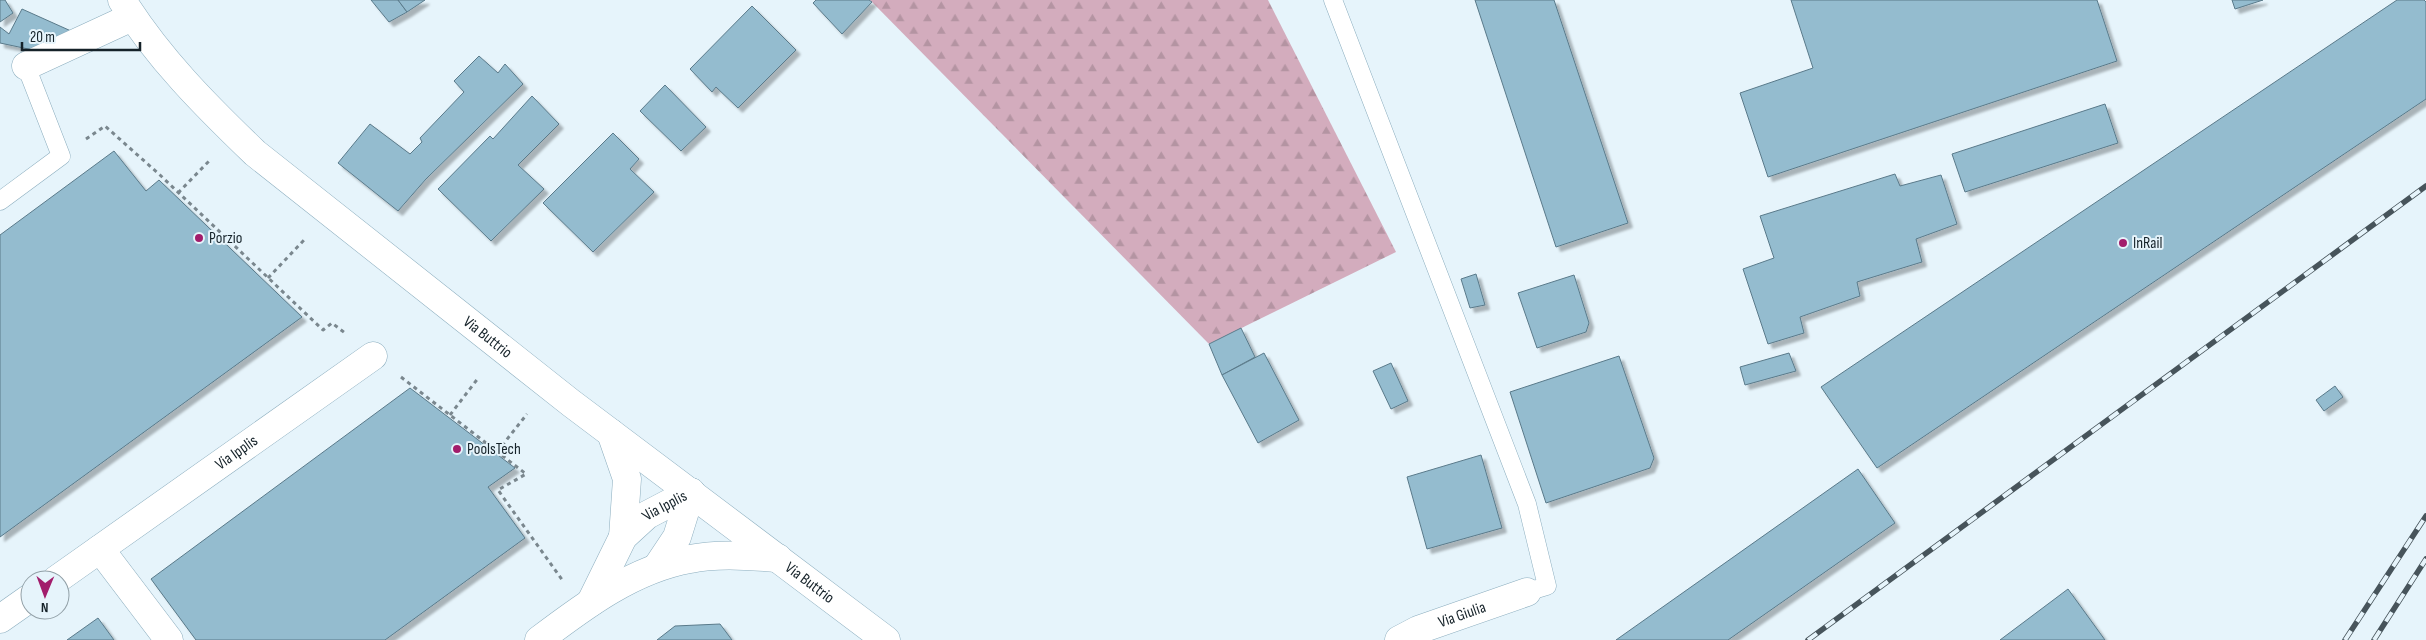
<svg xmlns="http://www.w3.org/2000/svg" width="2426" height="640" viewBox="0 0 2426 640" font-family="'Sofia Sans Condensed',sans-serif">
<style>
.forest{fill:url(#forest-firs)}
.building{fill:#94bccf;stroke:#5a7a8a;filter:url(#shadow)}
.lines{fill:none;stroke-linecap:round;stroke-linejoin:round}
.lane-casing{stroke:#8badbe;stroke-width:19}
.street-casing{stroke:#8badbe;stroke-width:29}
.secondary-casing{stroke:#8badbe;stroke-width:29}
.path{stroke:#7a878e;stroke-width:3;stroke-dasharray:4 4;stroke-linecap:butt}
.lane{stroke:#fff;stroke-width:18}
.street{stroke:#fff;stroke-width:28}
.secondary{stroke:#fff;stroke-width:28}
.rail-casing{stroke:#47545b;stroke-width:5.5}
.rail{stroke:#e6f4fb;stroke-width:4;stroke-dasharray:11;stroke-linecap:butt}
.poi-dot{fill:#a21d6c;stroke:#e6f4fb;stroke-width:2}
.labels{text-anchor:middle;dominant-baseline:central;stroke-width:4;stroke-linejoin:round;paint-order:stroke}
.poi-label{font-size:16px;fill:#152229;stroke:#e6f4fb;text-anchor:start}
.street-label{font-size:16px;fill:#152229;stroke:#e6f4fb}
</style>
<defs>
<pattern id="forest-firs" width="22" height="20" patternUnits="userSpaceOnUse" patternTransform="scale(1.25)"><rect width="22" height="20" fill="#d3acbd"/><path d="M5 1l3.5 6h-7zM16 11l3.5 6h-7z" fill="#b494a2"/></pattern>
<filter id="shadow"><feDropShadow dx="4.5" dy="4.5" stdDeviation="1" flood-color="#0004"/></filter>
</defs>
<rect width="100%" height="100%" fill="#e6f4fb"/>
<polygon class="forest" points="870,0 1268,0 1396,252 1209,344"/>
<g class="building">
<polygon points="0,0 5,0 13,13 0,22"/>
<polygon points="371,0 398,0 407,12 389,22"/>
<polygon points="398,0 425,0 407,12"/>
<polygon points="816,0 869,0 872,2 842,34 813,3"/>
<polygon points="1475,0 1554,0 1628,223 1556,247"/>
<polygon points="1791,0 2097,0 2117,61 1768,177 1740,93 1813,68"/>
<polygon points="2232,0 2263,0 2235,9"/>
<polygon points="2397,0 2424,0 2426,2 2426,99 1877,468 1821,387"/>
<polygon points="752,6 796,50 738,108 716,87 712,92 690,69"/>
<polygon points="22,9 71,31 33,50 0,43 0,27 9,34"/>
<polygon points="479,56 498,73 505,64 523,84 426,179 398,211 338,163 370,124 410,154 422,142 420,138 464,92 454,81"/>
<polygon points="665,85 706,127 681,151 640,111"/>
<polygon points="532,96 559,124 518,165 544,189 491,241 438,189 490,136 493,139"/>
<polygon points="2105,104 2118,143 1965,192 1952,154"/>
<polygon points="613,133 639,159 630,169 654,192 593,252 543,203"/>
<polygon points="114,151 146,191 159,180 302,317 0,537 0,235"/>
<polygon points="1895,174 1900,186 1941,175 1957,224 1916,239 1922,262 1857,282 1860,296 1800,317 1804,333 1768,344 1743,269 1774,258 1760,216"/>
<polygon points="1476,274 1485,305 1470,308 1461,279"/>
<polygon points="1574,275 1589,323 1586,332 1537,348 1518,293"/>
<polygon points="1241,328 1255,357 1222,375 1209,344"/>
<polygon points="1264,353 1299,420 1258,443 1222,375"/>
<polygon points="1789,353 1796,371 1745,385 1740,367"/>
<polygon points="1619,356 1654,458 1650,468 1546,503 1510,392"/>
<polygon points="1391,363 1408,401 1391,409 1373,371"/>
<polygon points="2335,386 2343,397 2324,411 2316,400"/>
<polygon points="410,388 515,468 488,487 525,538 385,640 196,640 151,579"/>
<polygon points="1481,455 1502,528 1427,549 1407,477"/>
<polygon points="1858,469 1895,523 1728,640 1616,640"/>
<polygon points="2068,589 2105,640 2000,640"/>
<polygon points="98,618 114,640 67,640"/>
<polygon points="720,624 732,640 657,640 675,626"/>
</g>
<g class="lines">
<g class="lane-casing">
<g id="lane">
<polyline points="1333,0 1527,504 1547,586 1527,592"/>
<polyline points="0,201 61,156 26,66"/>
</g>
</g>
<g class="street-casing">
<g id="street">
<polyline points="26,66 132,17"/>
<polyline points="611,433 627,479 623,537"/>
<polyline points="100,549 169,640"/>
<polyline points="657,567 677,537 691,492"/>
<path id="s1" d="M56 580 373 356"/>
<path id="s2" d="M591 602 623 537 647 515 691 492"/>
<polyline points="0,619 30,598"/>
<path d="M539 640C584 606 633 569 690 559 719 553 749 556 778 558"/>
<path id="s3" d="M1399 640 1418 630 1527 592"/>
</g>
</g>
<g class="secondary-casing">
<g id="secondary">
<path id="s4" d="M122 0C158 58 206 106 255 153L571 403 886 640"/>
</g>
</g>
<g class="path">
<polyline points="86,139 105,126 160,175 323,330 332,323 345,333"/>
<polyline points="178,193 211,159"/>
<polyline points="268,278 305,239"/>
<polyline points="401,377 526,474 498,490 563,581"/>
<polyline points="450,415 479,377"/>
<polyline points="497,452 527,414"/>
</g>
<use href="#lane" class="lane"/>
<use href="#street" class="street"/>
<use href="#secondary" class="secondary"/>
<g class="rail-casing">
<g id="rail">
<polyline points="1808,640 2426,186"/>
<polyline points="2345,640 2426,516"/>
<polyline points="2374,640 2426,559"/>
</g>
</g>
<use href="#rail" class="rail"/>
</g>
<g class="poi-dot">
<circle cx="199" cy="238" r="5"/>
<circle cx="2123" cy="243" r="5"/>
<circle cx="457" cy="449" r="5"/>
</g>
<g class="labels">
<g class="poi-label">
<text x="209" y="238">Porzio</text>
<text x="2133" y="243">InRail</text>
<text x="467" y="449">PoolsTech</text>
</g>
<g class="street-label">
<text stroke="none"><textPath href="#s4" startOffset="500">Via Buttrio</textPath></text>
<text stroke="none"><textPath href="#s1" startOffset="221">Via Ipplis</textPath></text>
<text stroke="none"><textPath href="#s2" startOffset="125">Via Ipplis</textPath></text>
<text stroke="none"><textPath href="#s4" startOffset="905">Via Buttrio</textPath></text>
<text stroke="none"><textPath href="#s3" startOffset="68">Via Giulia</textPath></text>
</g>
</g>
<g transform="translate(45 595) rotate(181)"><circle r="24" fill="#e6f4fb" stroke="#92a0a7"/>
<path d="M0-4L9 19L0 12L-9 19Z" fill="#a21d6c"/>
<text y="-8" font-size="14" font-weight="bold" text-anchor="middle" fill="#152229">N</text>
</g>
<path d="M22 42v8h118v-8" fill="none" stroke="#152229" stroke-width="2.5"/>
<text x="30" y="42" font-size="15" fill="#152229" stroke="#e6f4fb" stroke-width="4" paint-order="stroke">20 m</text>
</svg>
